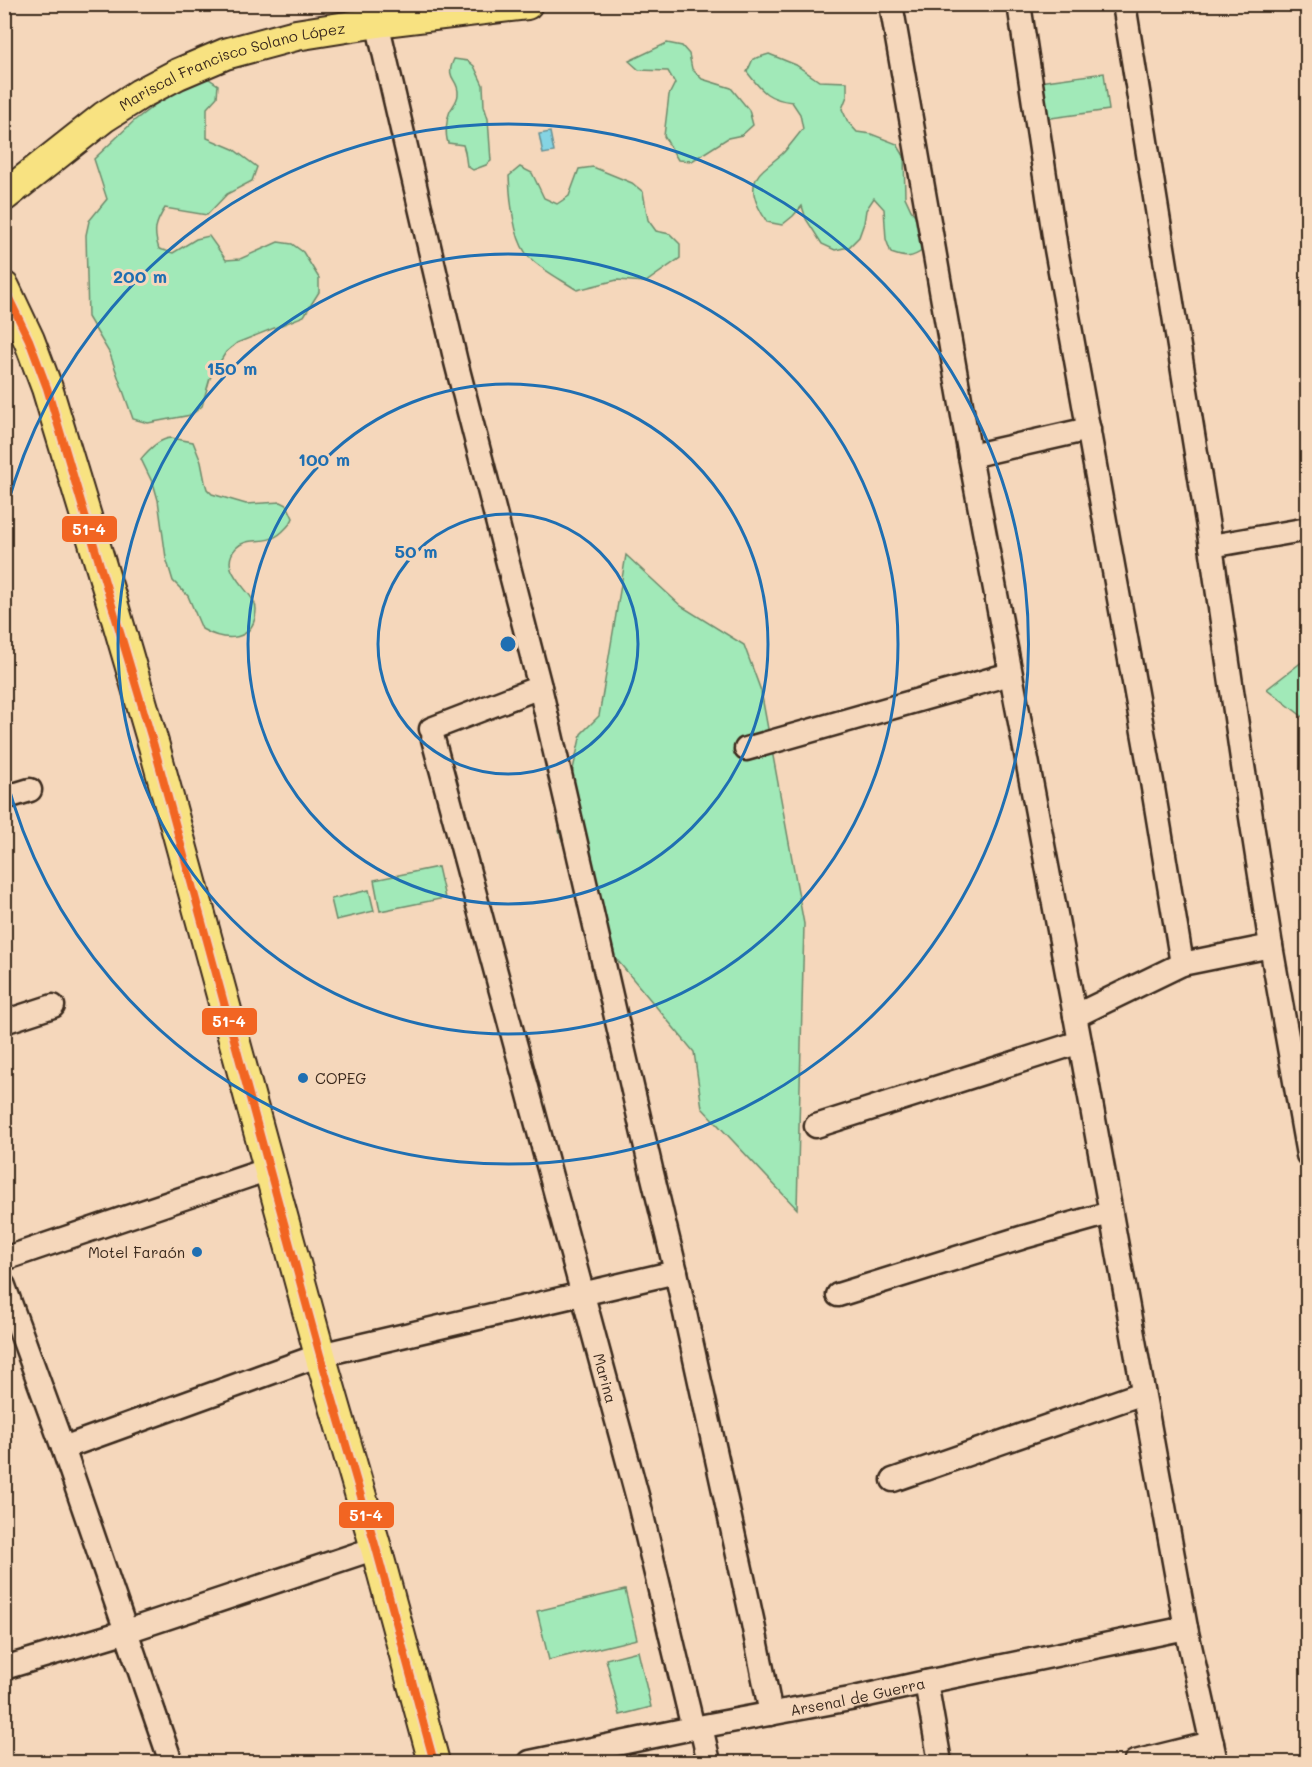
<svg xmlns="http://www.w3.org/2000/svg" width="1312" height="1767" viewBox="0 0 1312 1767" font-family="Mali,sans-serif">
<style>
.green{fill:#a1e9b8;stroke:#6e8a6b;stroke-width:1.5}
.water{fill:#85d4e3;stroke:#679094;stroke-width:1.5}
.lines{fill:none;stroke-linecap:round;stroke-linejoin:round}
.minor-casing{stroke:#3b2a1e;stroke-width:27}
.major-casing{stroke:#3b2a1e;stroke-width:34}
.minor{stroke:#f5d7bb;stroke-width:22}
.major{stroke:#f8e281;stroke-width:30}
.bus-1-casing{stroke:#f5d7bb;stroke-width:12}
.bus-1{stroke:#f26522;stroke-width:8}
.ring{fill:none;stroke:#1f6fb2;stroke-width:3}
.poi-dot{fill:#1f6fb2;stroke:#f5d7bb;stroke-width:2}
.labels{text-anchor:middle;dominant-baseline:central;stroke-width:6;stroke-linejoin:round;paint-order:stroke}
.street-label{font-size:15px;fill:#3b2a1e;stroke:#f5d7bb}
.poi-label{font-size:15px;fill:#3b2a1e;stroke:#f5d7bb;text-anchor:start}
.centre{fill:#1f6fb2;stroke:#f5d7bb;stroke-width:3}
.ring-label{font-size:18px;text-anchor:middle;font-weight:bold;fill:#1f6fb2;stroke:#f5d7bb;stroke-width:6;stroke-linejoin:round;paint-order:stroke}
.line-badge{stroke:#f5d7bb;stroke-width:2}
.badge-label{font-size:16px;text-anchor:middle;font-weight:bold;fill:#fff}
</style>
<rect width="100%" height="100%" fill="#f5d7bb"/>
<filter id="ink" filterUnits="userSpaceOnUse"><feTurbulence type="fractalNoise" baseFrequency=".0167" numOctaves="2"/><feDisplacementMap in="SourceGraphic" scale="12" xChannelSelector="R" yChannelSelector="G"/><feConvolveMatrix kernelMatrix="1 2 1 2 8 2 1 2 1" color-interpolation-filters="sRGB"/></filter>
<g filter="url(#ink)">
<g class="green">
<polygon points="667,43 682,46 689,54 692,69 702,79 731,88 749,110 753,125 742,135 728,138 692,161 678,160 664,136 669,95 675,83 668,71 639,70 629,61"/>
<path d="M769 54 796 65 819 81 847 82V96L842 109 848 122 857 132 871 134 897 144 904 156 905 197 911 210 928 232 930 245C915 257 909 260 891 253L886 239 884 209 874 198 866 210 864 223 859 237 849 247 835 250 822 244 806 219 802 206 793 216 782 225 767 222C756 205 745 185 764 169 770 164 776 159 782 154 790 146 796 137 803 129L800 114 792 102C767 99 762 91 747 72L753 59Z"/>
<path d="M454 59 468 61 474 66 483 85 484 106 488 119 491 161 486 165 473 170 467 166 465 152 463 145 448 143C445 134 446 120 450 111 453 106 458 100 458 94 459 78 444 80 454 59Z"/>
<polygon points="1104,73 1109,110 1044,119 1039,82"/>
<path d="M206 77 218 85 217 97 207 108V138L233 149 257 167 252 181 227 194 207 215 165 208C155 224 153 231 159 249L173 253 196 239 209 236 226 260 240 259 278 242 292 244 303 252 319 278V292L304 316 237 343 226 352 210 378 202 406 191 415 148 423 133 419 110 354 88 317 86 235 89 221 107 199 94 159 135 120 180 86Z"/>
<path d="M520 167 532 173 544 198 557 204 569 196 579 169 593 167 632 183 643 192 648 220 656 231 670 234 680 244V258L646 282 617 280 577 290C562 280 542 270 530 258 513 242 510 198 509 176Z"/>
<path d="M171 438 193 442 201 462 205 482 207 489 212 494 246 504 281 502 287 505 293 518C291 524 287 527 282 532 266 547 248 535 236 548 217 569 249 588 255 604 257 608 256 613 255 618 248 644 221 640 202 629L188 596 173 581 166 558 158 500 154 486 141 459C149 449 159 439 171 438Z"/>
<polygon points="626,555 681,606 744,645 761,691 804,924 797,1209 702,1108 694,1052 592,930 559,831 581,734 599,716"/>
<polygon points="1307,658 1307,720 1267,689"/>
<polygon points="438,867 445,898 380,911 374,880"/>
<polygon points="369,890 374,911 336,920 331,899"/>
<polygon points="625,1590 637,1639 549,1660 537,1611"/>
<polygon points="638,1651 651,1707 620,1715 606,1659"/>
</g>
<polygon class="water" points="550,132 554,152 543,154 539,134"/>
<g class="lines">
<g class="minor-casing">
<g id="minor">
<polyline points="891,4 970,456 1080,1042 1186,1628 1216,1762"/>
<polyline points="1019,4 1056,249 1152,782 1182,964"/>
<polyline points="1124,4 1211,546 1243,766 1271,946 1308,1155"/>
<polyline points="377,22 456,362 540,687 651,1169 676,1272 752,1619 771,1714"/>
<polyline points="970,456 1089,429"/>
<polyline points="1211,546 1308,529"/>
<polyline points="431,729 540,687"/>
<path id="s1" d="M433 739 638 1499 693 1728"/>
<polyline points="746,749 1010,674"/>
<polyline points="4,798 30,790"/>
<polyline points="1075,1016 1182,964 1271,946"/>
<polyline points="4,1022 53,1006"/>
<polyline points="816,1126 1080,1042"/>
<polyline points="4,1259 269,1169"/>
<polyline points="4,1286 63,1448 171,1762"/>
<polyline points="838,1295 1024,1237 1110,1213"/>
<polyline points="63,1448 320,1355 676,1272"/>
<polyline points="893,1480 1143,1393"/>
<polyline points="4,1668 127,1631 376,1548"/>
<polyline points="926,1682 940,1762"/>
<polyline points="701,1727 709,1762"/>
<path id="s2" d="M530 1762 693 1728 850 1699 926 1682 1186 1628"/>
<polyline points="1135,1762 1212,1743"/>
</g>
</g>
<g class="major-casing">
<g id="major">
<path id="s3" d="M4 196 104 117 140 94 178 74 225 54 296 35 384 21 527 4"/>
<polyline points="4,287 29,340 47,388 112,602 154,746 320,1355 376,1548 434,1762"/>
</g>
</g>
<use href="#minor" class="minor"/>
<use href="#major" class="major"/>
<g class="bus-1-casing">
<polyline id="bus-1" points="4,288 29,340 47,388 154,746 320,1355 376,1548 434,1762"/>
</g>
<use href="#bus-1" class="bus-1"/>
</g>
</g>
<g class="ring">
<circle cx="508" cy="644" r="130"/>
<circle cx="508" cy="644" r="260"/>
<circle cx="508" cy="644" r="390"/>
<path d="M5 514A520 520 0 1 1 5 774"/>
</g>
<g class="poi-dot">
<circle cx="303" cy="1078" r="6"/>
<circle cx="197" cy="1252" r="6"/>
</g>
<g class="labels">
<g class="street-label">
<text stroke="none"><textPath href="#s3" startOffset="267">Mariscal Francisco Solano López</textPath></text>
<text stroke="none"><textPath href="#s1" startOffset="662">Marina</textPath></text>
<text stroke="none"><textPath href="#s2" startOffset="334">Arsenal de Guerra</textPath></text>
</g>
<g class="poi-label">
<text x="315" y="1078">COPEG</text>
<text x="185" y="1252" text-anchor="end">Motel Faraón</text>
</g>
</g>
<circle cx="508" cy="644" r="9" class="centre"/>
<g class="ring-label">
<text x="140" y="283">200 m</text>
<text x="232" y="375">150 m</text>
<text x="324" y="466">100 m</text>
<text x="416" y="558">50 m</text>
</g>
<g class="line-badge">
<rect x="61" y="515" width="57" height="28" rx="6" fill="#f26522"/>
<rect x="201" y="1007" width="57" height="29" rx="6" fill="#f26522"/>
<rect x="338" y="1501" width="57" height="28" rx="6" fill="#f26522"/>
</g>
<g class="badge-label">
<text x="89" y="535">51-4</text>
<text x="229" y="1027">51-4</text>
<text x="366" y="1521">51-4</text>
</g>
<rect width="1312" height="1767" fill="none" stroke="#f5d7bb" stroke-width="24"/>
<rect x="12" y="12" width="1288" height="1743" fill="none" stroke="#3b2a1e" stroke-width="2" filter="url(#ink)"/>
</svg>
